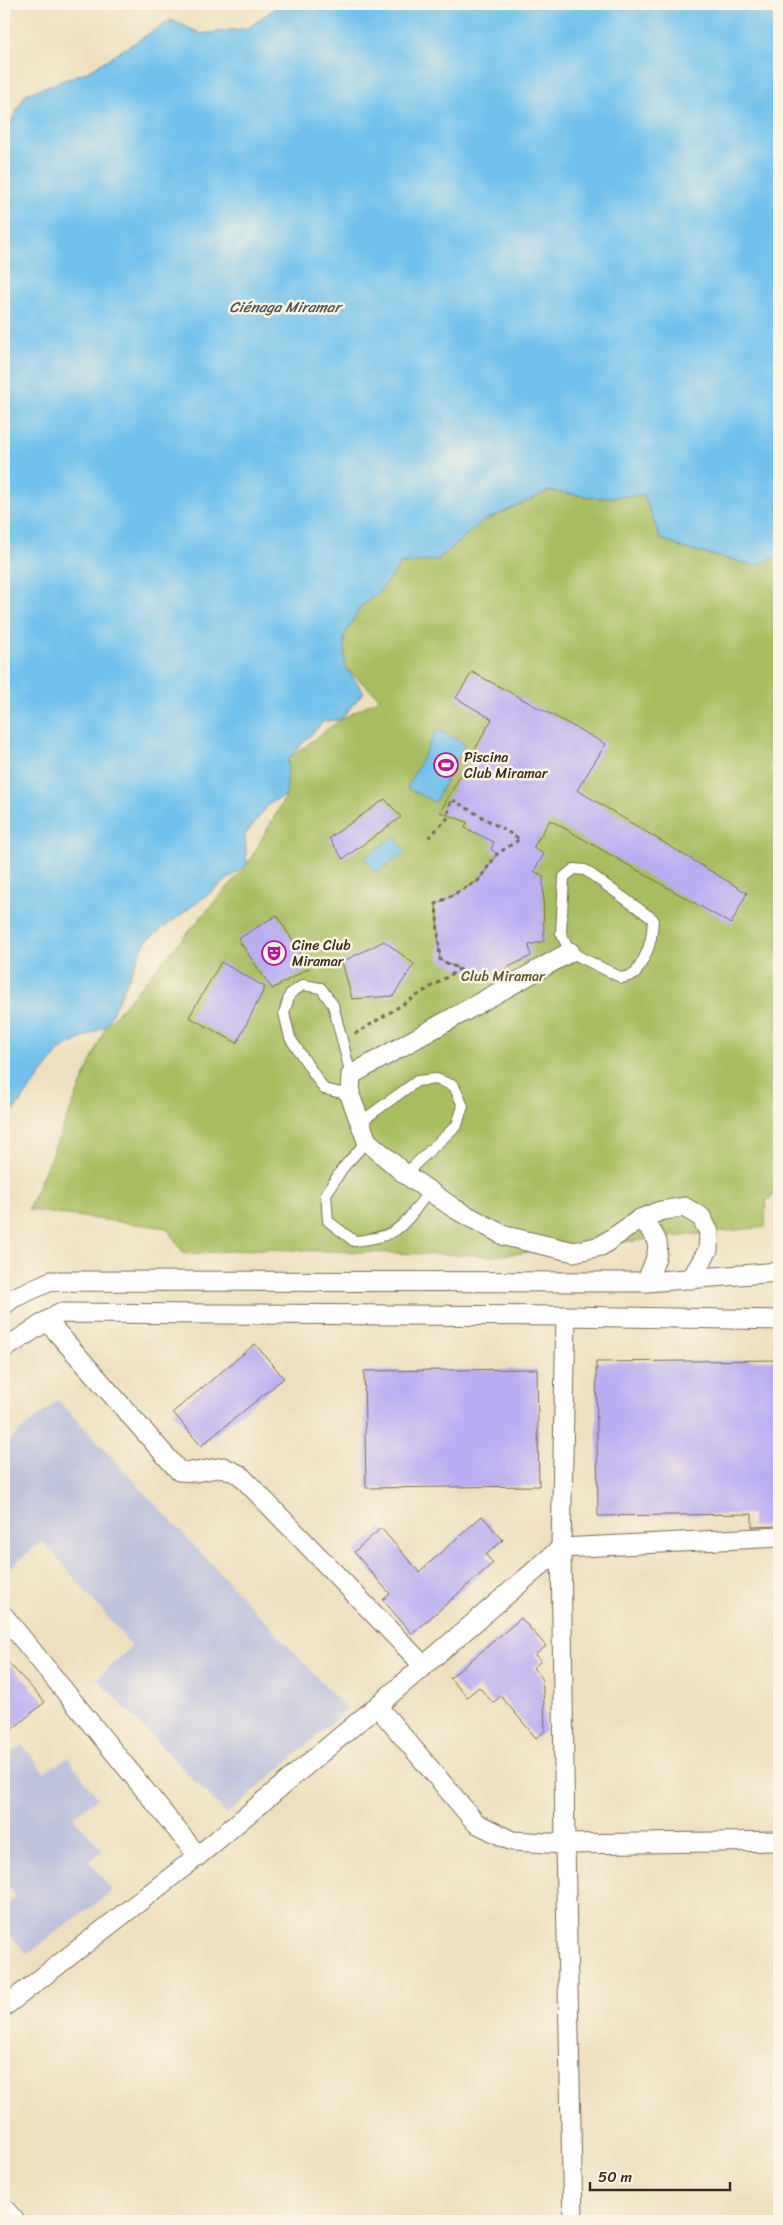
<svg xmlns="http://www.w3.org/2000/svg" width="783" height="2225" viewBox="0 0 783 2225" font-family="Sriracha,sans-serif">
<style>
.industrial{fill:#bfc2dd}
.green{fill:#a8bd61;stroke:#727440}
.water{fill:#71c1ec;stroke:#567685}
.building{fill:#baadf2}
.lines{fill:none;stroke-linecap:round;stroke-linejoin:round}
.lane-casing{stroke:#7a6a56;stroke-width:12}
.street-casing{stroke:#7a6a56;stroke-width:21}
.path{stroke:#7a6a56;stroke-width:3;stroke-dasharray:4 4;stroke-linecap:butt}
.lane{stroke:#fff;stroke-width:10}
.street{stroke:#fff;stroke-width:19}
.labels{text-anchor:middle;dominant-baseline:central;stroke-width:5;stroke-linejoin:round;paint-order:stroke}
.poi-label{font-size:14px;fill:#3b2a1e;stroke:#fcf5e5;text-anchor:start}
.park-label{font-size:14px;fill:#5c5632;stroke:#fcf5e5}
.water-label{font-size:15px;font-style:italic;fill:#4b575c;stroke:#fcf5e5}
</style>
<rect width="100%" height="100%" fill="#fcf5e5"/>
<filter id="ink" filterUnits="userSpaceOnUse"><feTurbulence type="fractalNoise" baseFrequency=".02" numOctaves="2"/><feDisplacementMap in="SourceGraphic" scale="10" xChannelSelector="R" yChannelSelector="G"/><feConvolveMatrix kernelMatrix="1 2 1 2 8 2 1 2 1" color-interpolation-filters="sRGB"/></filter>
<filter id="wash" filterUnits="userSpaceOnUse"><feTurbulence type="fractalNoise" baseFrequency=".0096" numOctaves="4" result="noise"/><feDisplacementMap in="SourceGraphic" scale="20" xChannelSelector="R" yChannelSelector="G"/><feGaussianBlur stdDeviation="1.12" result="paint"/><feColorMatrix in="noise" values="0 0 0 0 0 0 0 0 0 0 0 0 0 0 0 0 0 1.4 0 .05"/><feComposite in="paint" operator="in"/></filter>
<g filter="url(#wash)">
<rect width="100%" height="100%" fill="#eee0be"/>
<g class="industrial">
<polygon points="58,1400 347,1709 227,1815 97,1679 132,1646 43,1541 4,1572 4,1445"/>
<polygon points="22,1745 44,1772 68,1758 98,1798 73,1817 103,1851 89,1861 113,1891 27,1954 4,1928 4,1908 16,1897 4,1879 4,1758"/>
</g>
<polygon class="green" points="549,491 598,498 644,495 660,538 682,548 756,566 779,556 779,1192 766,1201 765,1227 493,1256 261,1249 184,1254 167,1228 28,1210 106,1026 247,865 286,796 288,759 340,720 380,698 344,667 344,636 361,606 378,593 401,564 437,560 482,522"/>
<g class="water">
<polygon points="280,4 779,4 779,556 756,566 682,548 660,538 644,495 598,498 549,491 482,522 437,560 401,564 378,593 361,606 344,636 345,667 364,692 340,720 324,721 288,759 286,796 271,802 245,835 247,865 146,941 106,1026 60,1050 12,1113 4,1151 4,135 26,94 89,71 171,20 202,34 248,28"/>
<polygon points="437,729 465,744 435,802 407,788"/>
<polygon points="394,837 406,852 375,873 365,858"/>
</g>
<g id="blocks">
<g class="building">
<polygon points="472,672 606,744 577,790 747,893 731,924 550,820 533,848 544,854 534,871 543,876 544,941 529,945 531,956 482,980 440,960 436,904 478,881 497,854 491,849 494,842 465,828 467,822 440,812 492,719 456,698"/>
<polygon points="385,799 401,817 343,859 329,838"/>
<polygon points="277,915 309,968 272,989 238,939"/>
<polygon points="384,941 414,964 393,996 352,999 342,962"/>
<polygon points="221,962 265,987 237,1043 189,1017"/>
<polygon points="255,1344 284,1378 201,1446 173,1412"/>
<polygon points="779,1360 779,1514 777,1514 777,1526 752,1527 752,1514 598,1516 596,1362"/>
<polygon points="537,1369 539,1486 366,1488 364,1371"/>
<polygon points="482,1516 503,1540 486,1555 493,1563 412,1634 383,1600 390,1594 354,1552 381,1528 419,1572"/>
<polygon points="521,1618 546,1646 535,1655 541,1661 533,1668 542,1678 544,1704 545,1731 536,1738 501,1696 493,1703 479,1687 467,1697 450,1678"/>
<polygon points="4,1658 45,1702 4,1736"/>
</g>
</g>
</g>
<g filter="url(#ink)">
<use href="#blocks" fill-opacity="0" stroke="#7a6a56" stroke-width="1"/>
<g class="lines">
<g class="lane-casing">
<g id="lane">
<path d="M574 869 585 870 653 919C652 943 648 953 635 974L622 978 570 952 561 933 564 877Z"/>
<polyline points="350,1095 324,1089 290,1038 284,1013 290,994 303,985 321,988 333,1005 351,1075"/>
<polyline points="359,1123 417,1081 436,1079 454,1086 463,1106 457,1125 405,1174"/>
<path d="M367 1141 342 1169 326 1194 328 1221 354 1241C400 1237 402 1227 429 1191"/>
</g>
</g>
<g class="street-casing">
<g id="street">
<polyline points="570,952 351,1075 350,1095 367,1141 405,1174 455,1209 505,1236 574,1252 601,1246 640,1219 660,1211 684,1207 701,1217 709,1232 708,1250 691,1279"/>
<path d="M640 1219C666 1243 659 1252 646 1282"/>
<polyline points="4,1305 13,1298 51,1281 646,1282 779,1272"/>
<polyline points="566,1316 561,1548 565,1844 573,2221"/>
<polyline points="47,1321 179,1471 196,1472 223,1467 240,1475 424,1666"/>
<polyline points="4,1349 59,1313 566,1316 779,1320"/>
<polyline points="4,1616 198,1856"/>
<polyline points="377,1706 476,1823 512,1841 565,1844 779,1841"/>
<polyline points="4,2007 198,1856 377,1706 561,1548 779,1537"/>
<polyline points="4,2208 15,2221"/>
</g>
</g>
<polyline class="path" points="355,1034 460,969 440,960 436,904 478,881 497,854 520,839 451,799 447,819 427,839"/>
<use href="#lane" class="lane"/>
<use href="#street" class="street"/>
</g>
</g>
<defs>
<g id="stadium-ring" transform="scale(1.25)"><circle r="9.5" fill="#fcf5e5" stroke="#b5179e" stroke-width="1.5"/><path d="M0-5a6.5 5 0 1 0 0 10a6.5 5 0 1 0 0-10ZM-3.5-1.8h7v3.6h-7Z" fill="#b5179e"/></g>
<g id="theatre-ring" transform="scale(1.25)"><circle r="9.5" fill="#fcf5e5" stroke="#b5179e" stroke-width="1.5"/><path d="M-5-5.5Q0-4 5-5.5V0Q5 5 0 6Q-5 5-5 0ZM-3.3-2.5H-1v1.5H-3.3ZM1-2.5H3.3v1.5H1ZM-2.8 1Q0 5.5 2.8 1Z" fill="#b5179e"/></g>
</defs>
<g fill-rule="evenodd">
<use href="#stadium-ring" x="446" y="765"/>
<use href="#theatre-ring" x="274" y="953"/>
</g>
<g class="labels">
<g class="poi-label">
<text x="464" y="757">Piscina<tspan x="464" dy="16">Club Miramar</tspan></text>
<text x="292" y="945">Cine Club<tspan x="292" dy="16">Miramar</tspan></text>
</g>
<g class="park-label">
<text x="503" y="976">Club Miramar</text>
</g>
<g class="water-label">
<text x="285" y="307">Ciénaga Miramar</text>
</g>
</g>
<rect width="783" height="2225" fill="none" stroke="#fcf5e5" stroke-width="20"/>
<path d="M590 2182v8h140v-8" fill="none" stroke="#3b2a1e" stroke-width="2.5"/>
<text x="598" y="2182" font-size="15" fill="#3b2a1e" stroke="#fcf5e5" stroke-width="4" paint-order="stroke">50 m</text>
</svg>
